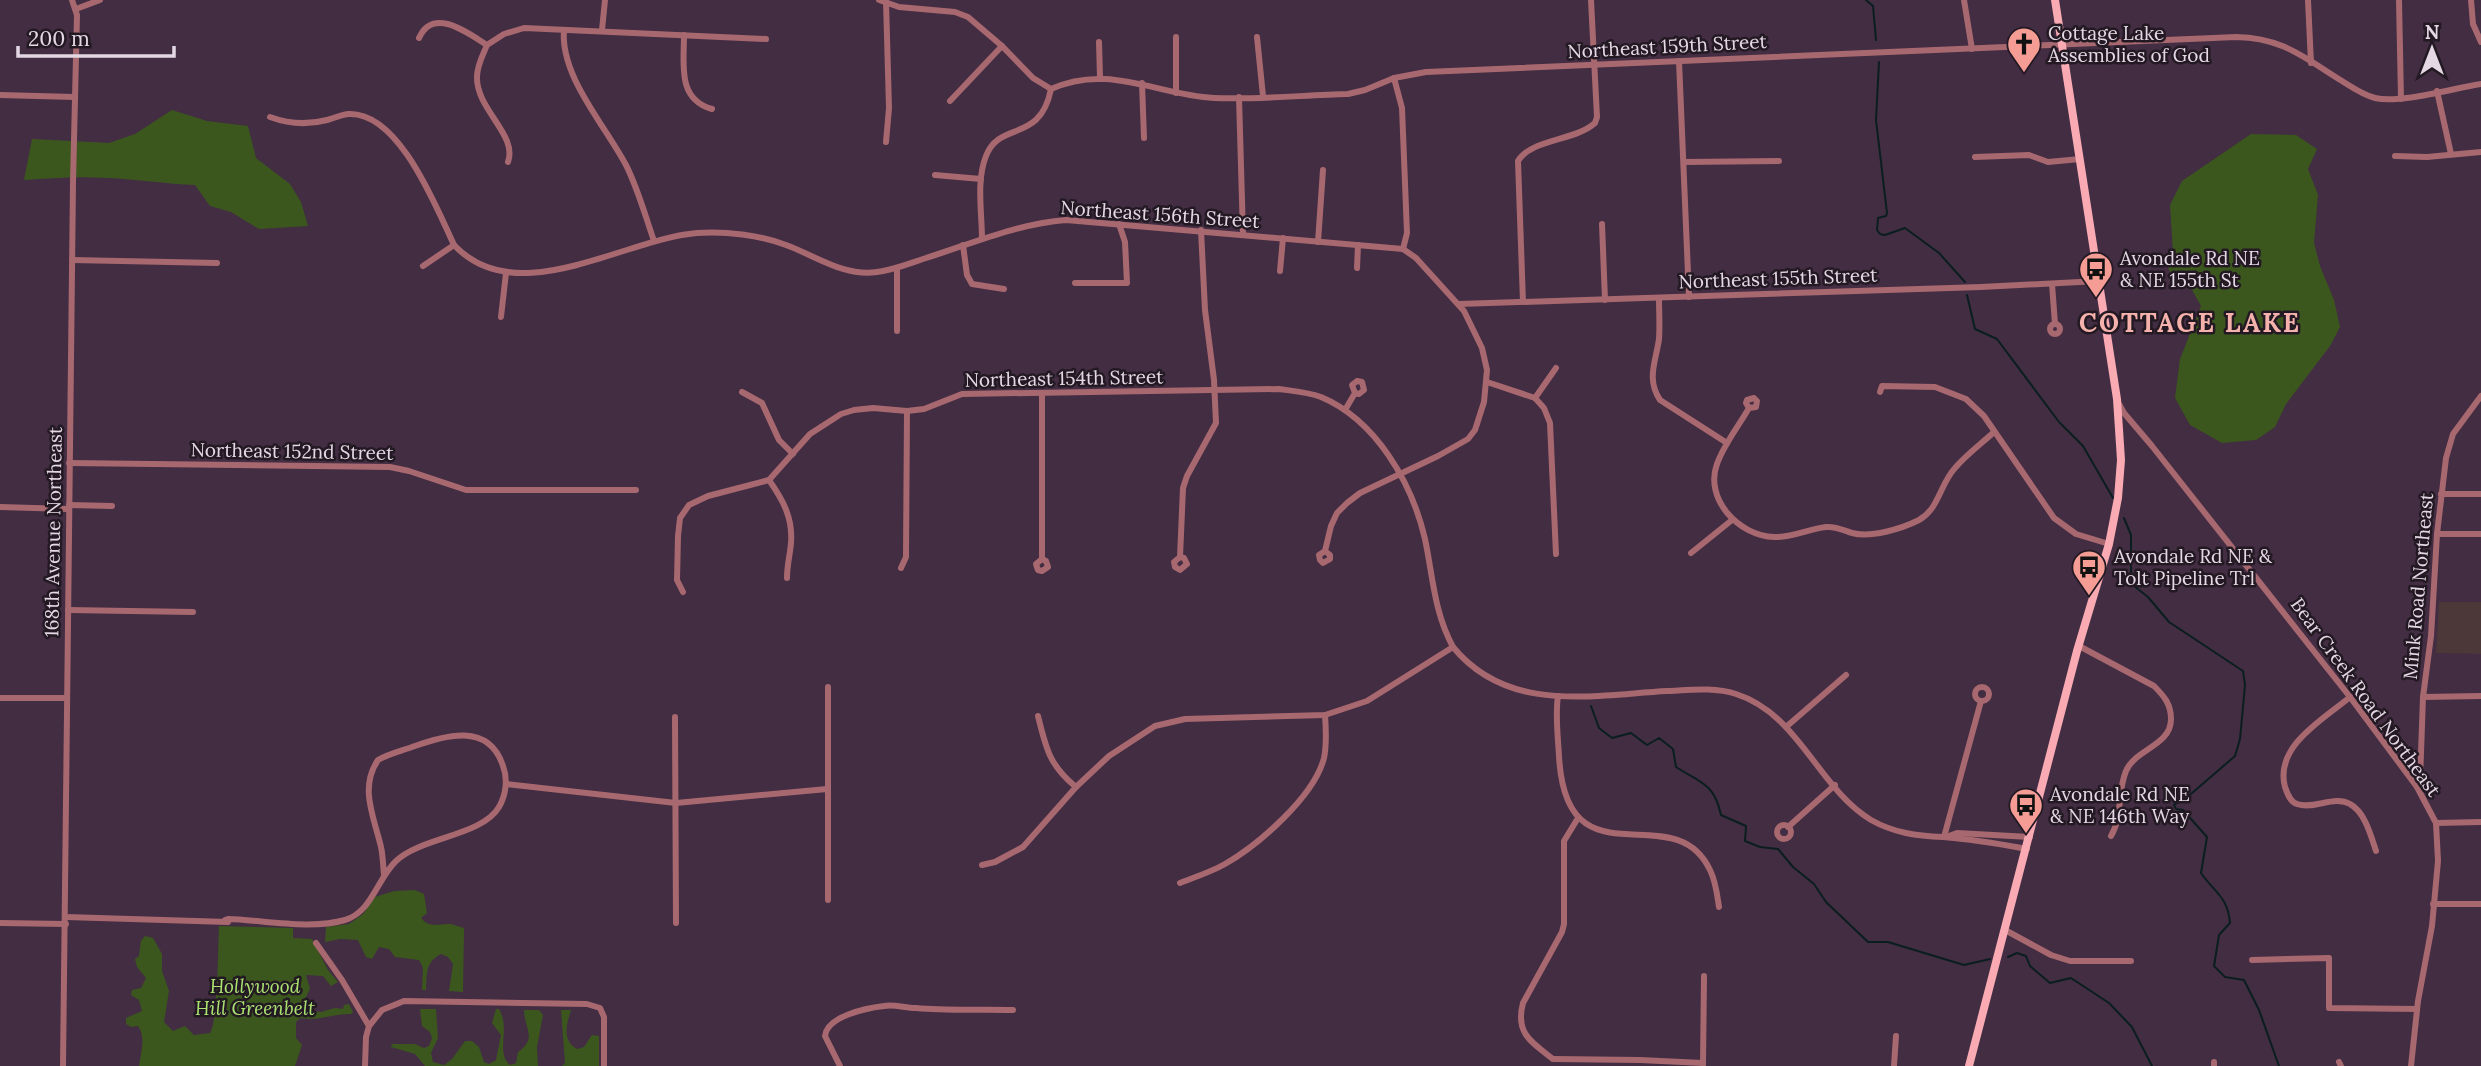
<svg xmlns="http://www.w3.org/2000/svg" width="2481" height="1066" viewBox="0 0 2481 1066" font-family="Lora,serif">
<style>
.commercial{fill:#4c3739}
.green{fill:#3c571e}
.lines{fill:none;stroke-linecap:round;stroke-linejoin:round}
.stream{stroke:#0b1e1f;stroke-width:2}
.minor{stroke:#a8686f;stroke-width:6}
.major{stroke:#f9aab3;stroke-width:8}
.labels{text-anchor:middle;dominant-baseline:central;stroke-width:5;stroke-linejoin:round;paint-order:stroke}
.poi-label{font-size:19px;fill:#e5d8e5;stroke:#231923;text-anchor:start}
.street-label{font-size:19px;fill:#e5d8e5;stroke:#231923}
.park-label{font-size:19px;font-style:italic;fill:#abe372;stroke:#231923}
.district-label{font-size:26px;font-weight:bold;letter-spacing:2px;fill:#f5b2ac;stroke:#231923}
</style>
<rect width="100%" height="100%" fill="#422d42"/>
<polygon class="commercial" points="2439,602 2481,602 2481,654 2436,653"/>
<g class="green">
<path d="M172 110 207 121 248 126 256 158 290 184 301 202 308 226 259 229 231 212 210 206 195 185C166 184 137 179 107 178 79 176 52 178 24 180L32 139 109 143 135 134Z"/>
<polygon points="2251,134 2296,135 2317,149 2308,169 2318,195 2314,243 2320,266 2334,300 2340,327 2330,346 2286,404 2275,427 2256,440 2222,443 2190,425 2175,398 2180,359 2201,306 2192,290 2177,284 2168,268 2173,252 2170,205 2182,181"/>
<path d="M415 890 424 894 427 913 421 918C430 929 439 923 451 924 455 925 459 927 464 928L463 992 449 991 453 964 448 957 441 954C425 962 427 974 426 990H422L423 968 419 960 395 957 389 949 379 947 372 959 366 957 358 940 340 939 325 942 326 927 349 924 363 914 375 897 394 891Z"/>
<path d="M219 926 293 928V938L312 939 328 970 338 982 331 986 323 976 306 975 310 989 302 1005 305 1010 321 1012 335 1008 343 1009 344 1005 349 1004 353 1012 351 1014C333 1013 318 1022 301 1018L296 1022V1038L302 1045 295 1066H139C141 1052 146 1037 138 1026L131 1027 126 1024V1018L142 1011 139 1000 131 995 132 990 141 988 146 978 137 967 135 959 139 956 141 941 145 936 153 938 162 954V971L169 991 164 1022 173 1031 185 1026 194 1035 210 1033C218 1021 218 944 219 926Z"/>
<path d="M420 1009H436L438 1038 431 1053 433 1062 444 1065 452 1059 465 1041H472L479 1047 484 1062 489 1064 496 1060 501 1035 492 1023 496 1009H499C511 1029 495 1052 510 1065L516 1063 518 1052C538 1038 524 1028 524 1010H539L543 1015 537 1047 538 1066H425L415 1054 391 1047 392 1044H415L424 1048 429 1046 432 1038 430 1032 422 1026Z"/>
<path d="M561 1010H571C567 1023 561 1040 577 1049L584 1047 592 1035 599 1036V1066H562L565 1063Z"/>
</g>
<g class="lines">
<g class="stream">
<polyline points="1866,0 1873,6 1876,40"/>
<polyline points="1879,62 1876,120 1887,213 1886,216 1878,218 1877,230 1880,234 1885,235 1905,228 1939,253 1965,282"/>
<polyline points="1967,295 1975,329 1997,339 2059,422 2083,446 2113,498"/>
<path d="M2124 518 2131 535V573L2134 586 2148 597 2169 622 2243 671 2245 685 2240 739 2235 756 2191 794 2174 805 2176 809 2183 810 2207 837 2201 873C2215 893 2228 897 2230 923L2219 935 2214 966 2225 977 2244 980 2259 1010 2279 1066"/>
<path d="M1591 706 1599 728 1612 738 1631 733 1647 745 1659 738 1673 749 1676 767C1701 783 1714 783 1721 815L1746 826 1745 841 1760 847 1778 849 1793 867 1814 884 1826 902 1868 942H1888L1964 965 1990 959"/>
<polyline points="2008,957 2017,953 2026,956 2030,966 2050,983 2071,978 2109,1003 2132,1027 2152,1066"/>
</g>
<g class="minor">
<polyline points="879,0 899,7 955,12 968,17 1002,46 1033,78 1051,89"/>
<polyline points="1964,0 1972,49"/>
<polyline points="2308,0 2311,63"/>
<polyline points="2399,0 2401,99"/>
<polyline points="2471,0 2473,24 2481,42"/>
<polyline points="76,9 100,0"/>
<path d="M564 30C560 76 605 125 626 165 638 189 645 215 654 241"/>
<polyline points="602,30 605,0"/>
<path d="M684 35C684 64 677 99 712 109"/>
<polyline points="1176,37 1176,93"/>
<polyline points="1257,37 1263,96"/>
<path d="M419 38C433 6 468 33 487 45L504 34 524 28 766 39"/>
<polyline points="1099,42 1100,78"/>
<path d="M487 45C483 55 477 65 477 77 476 109 518 135 508 162"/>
<polyline points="1679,61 1689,297"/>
<polyline points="1394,78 1402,108 1407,233 1403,249"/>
<polyline points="1142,83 1144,138"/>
<path d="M1051 89C1109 63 1156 95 1214 98 1258 100 1304 95 1348 94L1365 90 1394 78 1426 72 2236 37C2283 38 2303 57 2342 81 2353 88 2363 95 2375 98 2401 104 2454 88 2481 84"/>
<polyline points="2437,91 2451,154"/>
<polyline points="0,95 74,97"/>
<polyline points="1239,97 1243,235"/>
<polyline points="950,101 1002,46"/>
<path d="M270 117C289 124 308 125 327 120 335 118 340 115 348 114 399 111 436 207 454 245 517 312 623 239 697 233 725 231 760 235 786 245 816 256 844 277 877 272 893 270 908 264 923 259 971 244 1016 224 1066 220L1403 249 1416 258 1464 311 1482 348 1487 370 1484 402 1475 430 1468 439 1438 456 1360 493 1347 503 1337 513 1331 526 1325 551 1319 555 1320 560 1323 563 1330 559V555L1325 551"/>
<polyline points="886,142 889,108 886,1"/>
<polyline points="2395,156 2427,157 2481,152"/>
<polyline points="1975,157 2029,155 2048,162 2080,159"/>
<polyline points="1684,162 1779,161"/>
<polyline points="935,175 981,179"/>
<polyline points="1602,224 1605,300"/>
<path d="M982 239C982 213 976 181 986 156 1000 120 1040 144 1051 89"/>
<polyline points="1318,242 1323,170"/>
<polyline points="963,245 967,275 972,284 1004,289"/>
<polyline points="72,260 217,263"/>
<polyline points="423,266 454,245"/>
<polyline points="897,268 897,331"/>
<polyline points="1357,268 1358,245"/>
<polyline points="1280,271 1283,238"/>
<polyline points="1075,283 1127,283 1125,242 1119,224"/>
<polyline points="2052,284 2055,324"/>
<path d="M1659 298C1659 312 1660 325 1659 339 1656 361 1646 379 1660 400L1727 443"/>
<path d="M1523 302 1518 161C1531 139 1575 141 1595 123L1597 117 1591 0"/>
<polyline points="1459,304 1981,287 2099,281"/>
<polyline points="501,317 506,273"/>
<circle cx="2055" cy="329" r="5"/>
<polyline points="1487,382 1535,398 1544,408 1550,423 1556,554"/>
<polyline points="742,392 762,403 779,440 793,454"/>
<polyline points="1880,392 1882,386 1935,387 1966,399 1984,416 2054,518 2076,534 2109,544"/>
<polyline points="1042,393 1042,559 1046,561 1048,567 1042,571 1038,570 1036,564 1042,559"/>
<polyline points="1535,398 1556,368"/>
<polyline points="2119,404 2124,413 2152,446 2350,697 2417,787 2436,823 2438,861 2432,926 2418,1001 2411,1066"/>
<path d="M1749 408 1756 407 1757 401 1754 398 1747 400 1746 403 1749 408C1738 427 1724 444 1717 464 1704 499 1739 536 1774 537 1792 538 1808 529 1826 527 1835 526 1843 530 1852 533 1871 538 1901 529 1919 520 1939 509 1940 484 1955 468 1966 455 1981 444 1994 432"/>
<polyline points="1345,410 1355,393 1352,385 1357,381 1362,382 1364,390 1359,394 1355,393"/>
<polyline points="69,463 390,467 409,471 466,490 636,490"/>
<path d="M769 480C783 500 793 518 791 543 790 555 787 565 787 578"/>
<polyline points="2441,494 2481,494"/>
<polyline points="69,505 112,506"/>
<polyline points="0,507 68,509"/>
<polyline points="2437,534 2481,534"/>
<polyline points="1691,553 1732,520"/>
<polyline points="1180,557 1174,562 1175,567 1180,570 1187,564 1184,558 1180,557 1183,488 1187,476 1216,423 1214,380 1205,310 1201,230"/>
<polyline points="901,568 906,557 907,411"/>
<path d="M683 592 677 580 678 536 680 518 689 505 708 496 769 480 810 434 841 414 854 410 873 408 907 411 924 409 962 394 1279 389C1293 391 1307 392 1321 397 1376 420 1412 483 1425 539 1433 577 1434 612 1453 647"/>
<polyline points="68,610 193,612"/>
<path d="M2079 646 2154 686C2164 696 2171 704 2171 719 2171 746 2135 749 2126 771 2117 792 2123 816 2111 836"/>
<circle cx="1982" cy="694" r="7"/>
<path d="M1558 696C1555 715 1558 737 1559 756 1566 889 1674 793 1710 870 1716 882 1717 894 1719 907"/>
<path d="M2350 697C2324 719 2274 746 2285 787 2287 793 2290 802 2297 804 2314 810 2334 795 2350 804 2365 812 2371 836 2376 851"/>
<polyline points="2423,697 2481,696"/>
<polyline points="0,698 67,698"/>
<path d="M1038 716C1046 748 1049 765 1076 787"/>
<polyline points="675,717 676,923"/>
<polyline points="1786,727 1846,675"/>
<polyline points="506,784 676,803 827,789"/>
<polyline points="2417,787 2420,781 2423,697 2431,636 2437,534 2446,458 2453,434 2481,396"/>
<polyline points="2436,823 2481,822"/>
<circle cx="1784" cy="832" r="7"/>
<polyline points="1788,827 1835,785"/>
<polyline points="1944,837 1981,701"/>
<polyline points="1946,837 1957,833 2030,837"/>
<path d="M982 865 995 862 1023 847 1076 787 1109 756 1155 726 1185 719 1325 715 1367 701 1453 647C1508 714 1592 695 1667 691 1690 690 1714 687 1736 694 1799 714 1818 788 1871 820 1894 833 1917 836 1943 837 1970 839 2000 844 2027 849"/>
<path d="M1180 883C1195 877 1211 872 1225 864 1258 845 1314 797 1324 758 1327 744 1326 729 1325 715"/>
<polyline points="828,900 828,687"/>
<polyline points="2433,904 2481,904"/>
<polyline points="66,917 228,922"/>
<path d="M225 920 228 919C263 920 311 930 345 920 372 912 377 879 396 861 421 837 482 836 499 807 506 795 508 779 503 766 489 722 445 735 412 747 401 751 388 754 378 760 359 788 374 817 381 847 383 856 383 865 384 875"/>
<polyline points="0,923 66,924"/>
<polyline points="2005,930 2051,955 2070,961 2131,961"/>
<polyline points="316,943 342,980 369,1026 366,1037 365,1066"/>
<polyline points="2252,960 2329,958 2329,1008 2417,1009"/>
<polyline points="369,1026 382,1010 404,1001 587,1004 600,1008 604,1017 604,1066"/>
<path d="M1553 1059C1531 1042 1515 1033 1523 1003L1562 932 1564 924V841L1578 818"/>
<polyline points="1553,1059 1640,1060 1703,1063"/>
<polyline points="2214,1062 2214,1066"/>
<polyline points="2339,1062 2341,1066"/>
<polyline points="1703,1065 1704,976"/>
<polyline points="63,1066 73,182 77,15 72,0"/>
<path d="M840 1066 825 1036C827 1016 867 1008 884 1006 894 1004 905 1008 916 1008 948 1011 981 1009 1013 1010"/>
<polyline points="1894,1066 1896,1036"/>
</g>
<polyline class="major" points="1969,1066 2077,651 2109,544 2118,498 2121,460 2117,399 2055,0"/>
</g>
<defs>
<g id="church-pin" transform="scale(1.75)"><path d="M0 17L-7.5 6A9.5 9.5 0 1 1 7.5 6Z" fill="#f59c95" stroke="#231923"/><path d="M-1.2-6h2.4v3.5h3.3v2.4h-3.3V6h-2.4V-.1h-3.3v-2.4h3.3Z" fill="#111"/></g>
<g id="bus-pin" transform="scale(1.75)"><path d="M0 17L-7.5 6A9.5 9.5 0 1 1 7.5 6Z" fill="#f59c95" stroke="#231923"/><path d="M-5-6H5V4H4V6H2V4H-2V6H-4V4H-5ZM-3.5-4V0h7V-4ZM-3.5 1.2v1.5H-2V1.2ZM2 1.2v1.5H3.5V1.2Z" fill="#111"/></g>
</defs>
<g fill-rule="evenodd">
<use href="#church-pin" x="2024" y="44"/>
<use href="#bus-pin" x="2096" y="269"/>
<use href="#bus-pin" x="2089" y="567"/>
<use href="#bus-pin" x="2026" y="805"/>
</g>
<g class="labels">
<g class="poi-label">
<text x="2048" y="33">Cottage Lake<tspan x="2048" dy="22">Assemblies of God</tspan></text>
<text x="2120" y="258">Avondale Rd NE<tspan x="2120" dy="22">&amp; NE 155th St</tspan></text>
<text x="2114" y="556">Avondale Rd NE &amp;<tspan x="2114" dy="22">Tolt Pipeline Trl</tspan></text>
<text x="2050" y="794">Avondale Rd NE<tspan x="2050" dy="22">&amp; NE 146th Way</tspan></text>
</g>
<g class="street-label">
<text transform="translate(1667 46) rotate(-3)">Northeast 159th Street</text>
<text transform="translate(1160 214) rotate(4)">Northeast 156th Street</text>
<text transform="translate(1778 278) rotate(-2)">Northeast 155th Street</text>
<text transform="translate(1064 378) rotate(-1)">Northeast 154th Street</text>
<text transform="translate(292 451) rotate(1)">Northeast 152nd Street</text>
<text transform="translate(53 532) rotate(-89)">168th Avenue Northeast</text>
<text transform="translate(2418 586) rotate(-85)">Mink Road Northeast</text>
<text transform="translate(2366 697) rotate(54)">Bear Creek Road Northeast</text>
</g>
<g class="park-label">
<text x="255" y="986">Hollywood<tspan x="255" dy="22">Hill Greenbelt</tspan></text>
</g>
<g class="district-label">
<text x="2190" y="322">COTTAGE LAKE</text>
</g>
</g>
<g transform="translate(2432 49)" stroke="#231923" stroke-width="5" paint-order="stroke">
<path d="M0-5L12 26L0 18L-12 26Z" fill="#e5d8e5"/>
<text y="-10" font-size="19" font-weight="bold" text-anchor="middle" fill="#e5d8e5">N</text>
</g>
<path d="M18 46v10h156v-10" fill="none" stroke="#e5d8e5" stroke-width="3.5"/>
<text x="28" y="46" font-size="21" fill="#e5d8e5" stroke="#231923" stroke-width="5" paint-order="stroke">200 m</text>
</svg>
